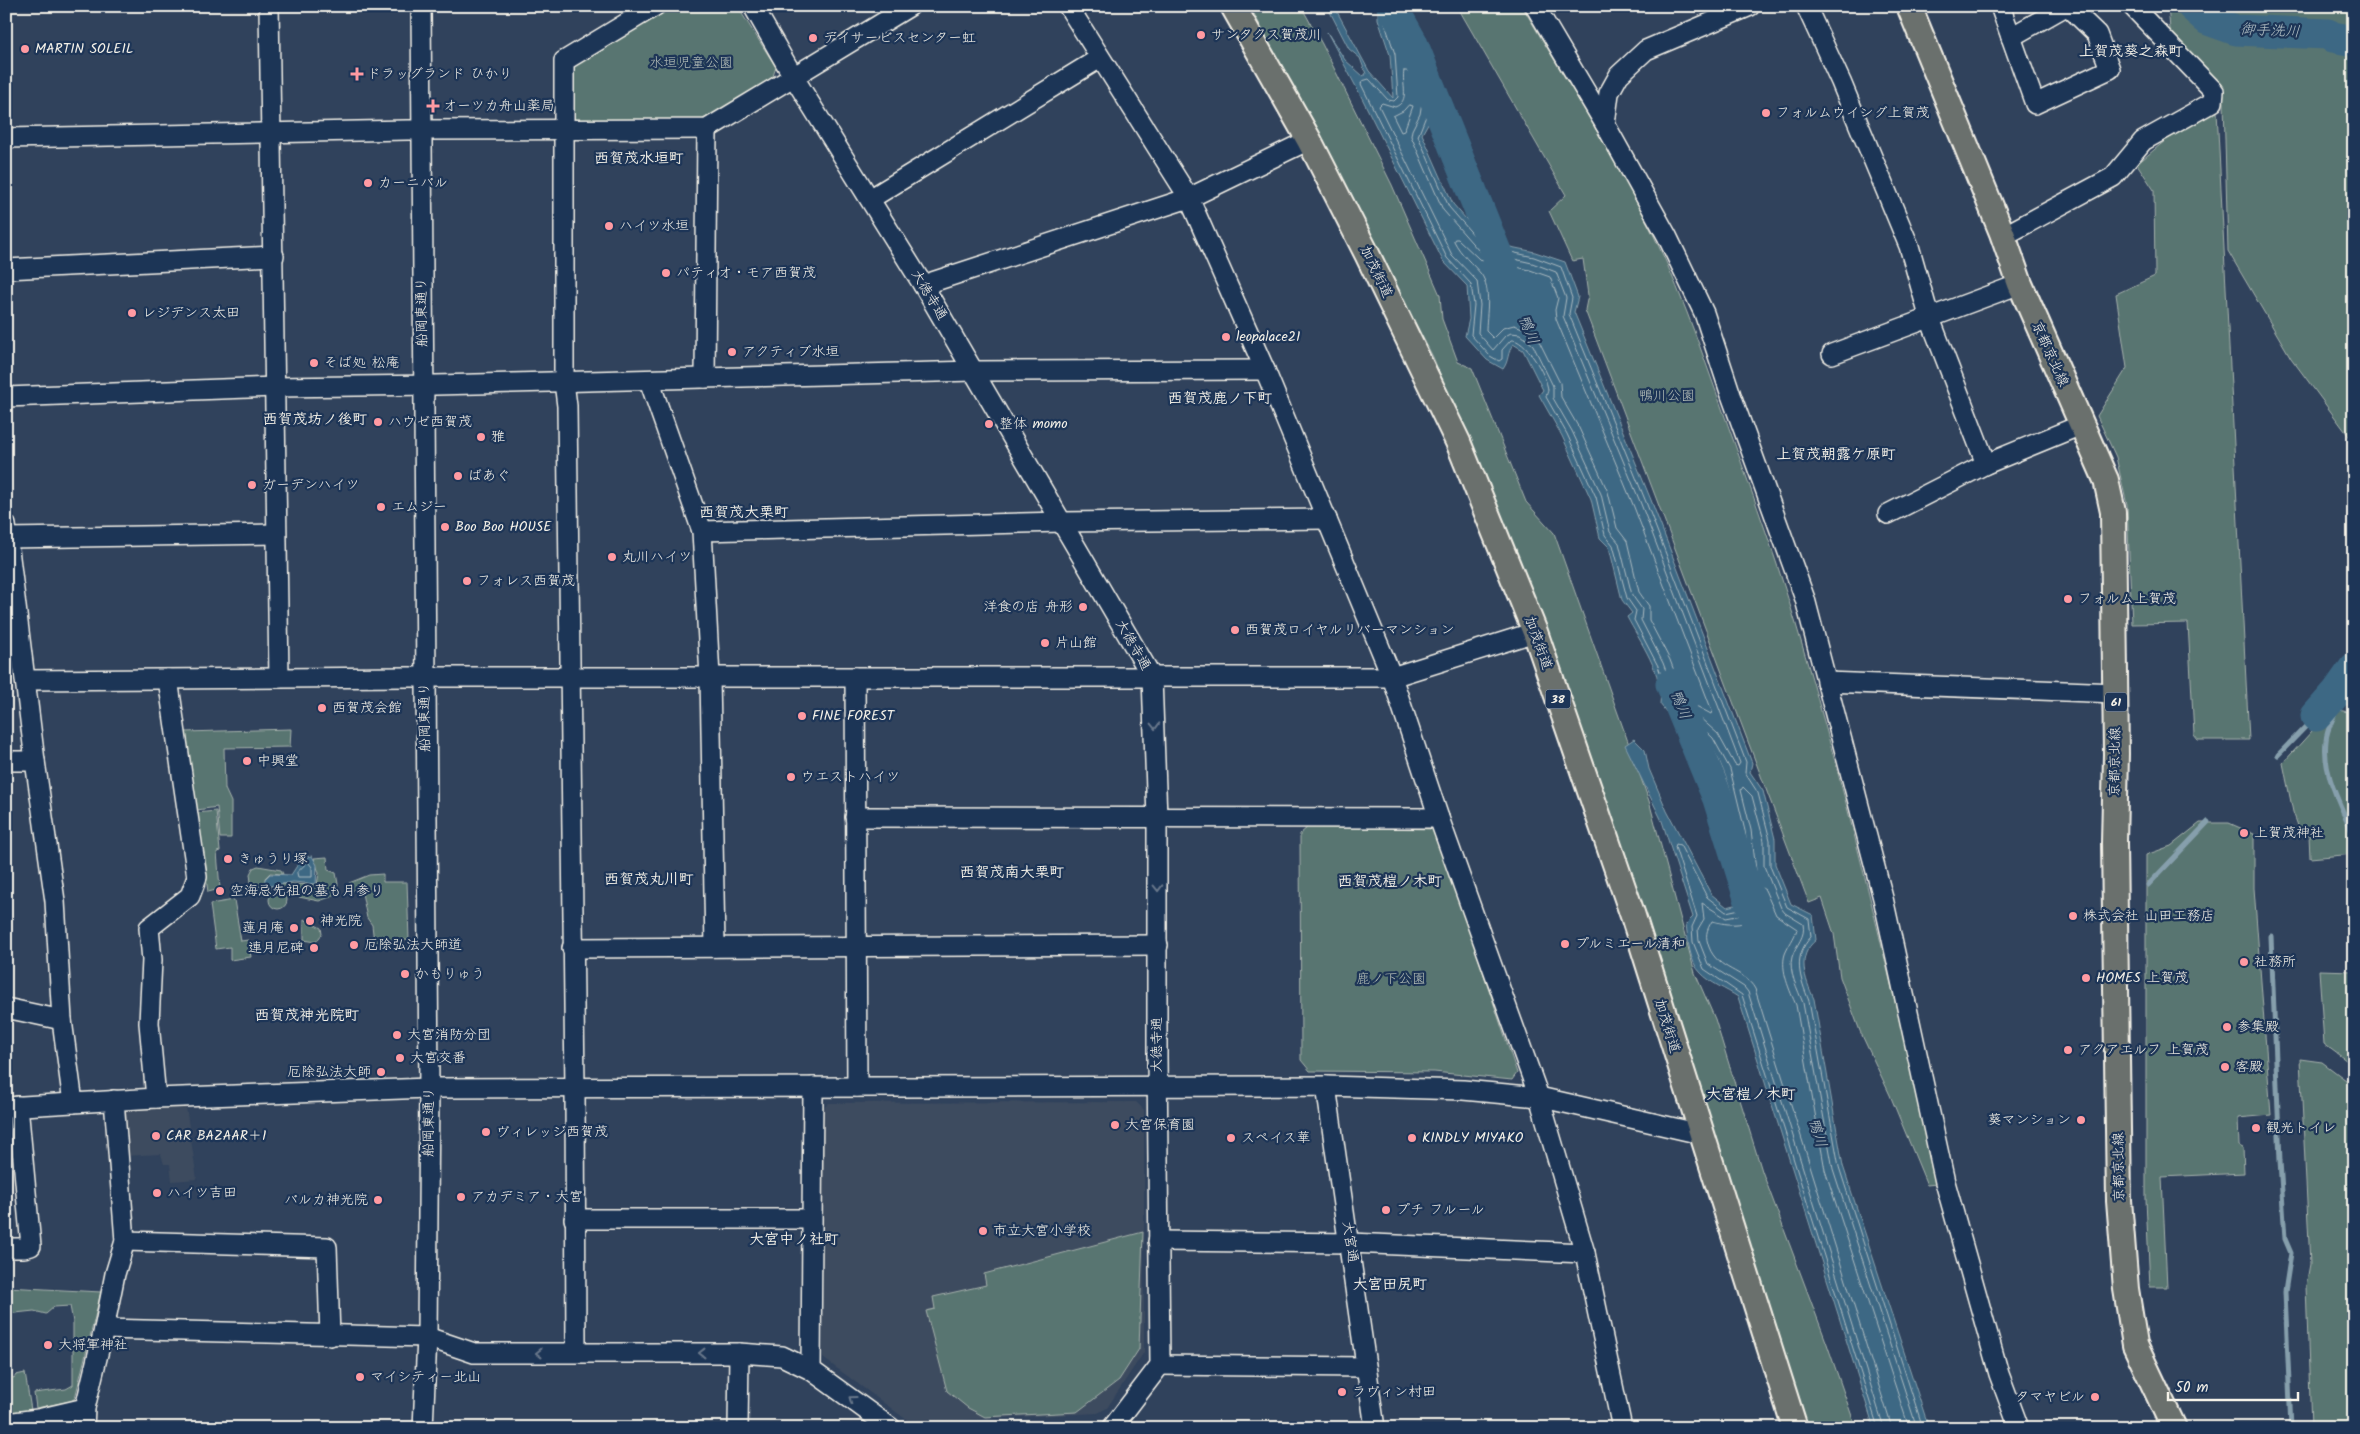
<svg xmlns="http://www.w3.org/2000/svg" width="2360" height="1434" viewBox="0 0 2360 1434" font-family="Kalam,'Klee One',sans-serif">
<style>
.built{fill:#3d4b5f}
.green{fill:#587471;stroke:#a6b2ac}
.water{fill:#3d6884;stroke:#869fac}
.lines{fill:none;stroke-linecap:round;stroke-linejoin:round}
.shore{stroke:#abbac0;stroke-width:1}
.stream{stroke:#869fac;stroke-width:5}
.river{stroke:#3d6884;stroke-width:31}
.minor-casing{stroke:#f4f1e8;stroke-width:22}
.major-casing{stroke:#f4f1e8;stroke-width:28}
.minor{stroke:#1d3557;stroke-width:19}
.major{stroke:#6b706d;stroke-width:24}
.oneway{stroke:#68778a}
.poi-dot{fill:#ff9aa2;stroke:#1d3557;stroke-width:2}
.labels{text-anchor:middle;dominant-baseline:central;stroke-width:4.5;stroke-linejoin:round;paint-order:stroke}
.shield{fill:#1d3557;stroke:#b4b9bc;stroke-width:1}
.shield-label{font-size:12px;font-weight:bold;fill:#f4f1e8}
.poi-label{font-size:14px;fill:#f4f1e8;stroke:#1d3557;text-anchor:start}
.park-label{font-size:14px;fill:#b6bfb8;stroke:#1d3557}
.street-label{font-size:14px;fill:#f4f1e8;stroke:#1d3557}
.water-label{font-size:15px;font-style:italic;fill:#b4c1c5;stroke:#1d3557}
.neighbourhood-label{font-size:15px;font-weight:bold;fill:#f4f1e8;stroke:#1d3557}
</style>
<rect width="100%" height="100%" fill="#30425c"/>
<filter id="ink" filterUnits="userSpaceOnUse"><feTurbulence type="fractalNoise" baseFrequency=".02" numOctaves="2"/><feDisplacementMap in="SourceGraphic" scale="10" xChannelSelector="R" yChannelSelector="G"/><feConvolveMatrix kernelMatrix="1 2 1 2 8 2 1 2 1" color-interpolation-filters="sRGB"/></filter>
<g filter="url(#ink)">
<g class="built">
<polygon points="1136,1102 1144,1110 1144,1352 1107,1408 1098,1413 945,1421 907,1420 823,1358 823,1109 829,1103"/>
<polygon points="186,1107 197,1179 172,1181 170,1164 164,1164 161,1154 124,1156 120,1118 126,1110"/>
</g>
<g class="green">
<polygon points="675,6 737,6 776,67 772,79 706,121 571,123 574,66"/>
<polygon points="1250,6 1301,6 1322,44 1392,185 1440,295 1442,319 1458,362 1472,368 1526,502 1554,533 1649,801 1695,973 1715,1019 1762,1171 1827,1344 1856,1428 1802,1428 1546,633 1433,357"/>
<path d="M1457 6H1522C1567 82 1615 157 1654 236 1686 302 1709 373 1734 442 1755 501 1777 561 1795 621 1851 807 1894 995 1937 1184L1927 1185 1890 1095 1860 1031 1840 977 1834 934 1822 898 1809 903 1585 310 1588 295 1583 259 1572 261 1549 211 1566 195Z"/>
<polygon points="2168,6 2354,6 2354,459 2351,439 2291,358 2228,251 2224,102 2220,89 2171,41"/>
<polygon points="2217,111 2249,740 2198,740 2194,735 2188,623 2132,624 2127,505 2116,457 2097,416 2127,368 2116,294 2155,276 2154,190 2137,164 2166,140"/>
<polygon points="2354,686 2354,706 2343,703"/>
<polygon points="2332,709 2354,713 2354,854 2310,858 2309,835 2301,834 2293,812 2283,763"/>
<polygon points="291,729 290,747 224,748 225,789 231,802 231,838 220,838 217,807 197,810 185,732"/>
<polygon points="216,811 220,851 217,852 220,889 208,892 197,813"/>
<polygon points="2200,823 2229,823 2254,834 2254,888 2271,1115 2238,1118 2239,1146 2243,1148 2244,1173 2162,1177 2167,1287 2150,1287 2146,1199 2146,855 2171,846"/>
<polygon points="1308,827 1435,829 1517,1073 1512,1080 1434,1072 1310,1071 1301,1060 1300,834"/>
<polygon points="327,857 328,870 336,873 338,884 333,896 319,901 299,897 290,884 317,885 319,873 314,858"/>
<polygon points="258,866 281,870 283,874 270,873 265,878 265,884 270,887 286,884 288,888 266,889 251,882 250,874 253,868"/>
<polygon points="383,874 383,882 407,882 409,940 374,942 372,925 367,918 362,893 352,890 349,883 369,875"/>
<circle cx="278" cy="900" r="9"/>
<polygon points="234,900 241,941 248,940 251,957 230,960 230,947 216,949 210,904"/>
<polygon points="304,919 321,928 322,934 316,942 304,940"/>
<polygon points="2319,970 2354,971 2354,1066 2324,1044"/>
<polygon points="2300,1059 2322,1062 2354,1086 2354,1428 2311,1428 2306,1286 2310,1264"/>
<polygon points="1143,1232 1139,1349 1119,1380 1077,1412 985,1417 968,1408 947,1391 926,1311 935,1309 933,1297 986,1285 984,1274"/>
<polygon points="6,1287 101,1292 75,1398 71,1401 36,1408 34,1393 66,1389 73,1385 73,1322 70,1306 54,1307 46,1314 34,1311 6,1314"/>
<polygon points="6,1354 10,1354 12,1372 9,1376 14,1378 16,1375 25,1373 31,1410 6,1414"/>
</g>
<g class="water">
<path d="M1327 6H1334L1369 71 1393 98 1390 55 1378 19V6H1398L1406 22 1416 64 1435 93 1431 118 1422 134 1453 204 1486 242 1535 252 1565 262 1578 297 1574 312 1651 500 1752 763 1750 772 1763 791 1775 839V864L1791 904 1813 915 1816 940C1796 956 1805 979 1814 999L1843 1166 1929 1428H1874L1738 997C1726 989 1710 983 1701 973 1689 962 1688 939 1686 924L1693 917 1662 821 1625 745 1634 739 1645 750 1649 769 1667 811 1711 894 1727 907 1739 904C1741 893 1744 881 1745 870 1746 836 1724 744 1693 726 1688 723 1680 723 1674 722L1660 704C1664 674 1640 642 1627 617L1632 613 1622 600 1609 547 1600 538 1591 499 1562 436 1539 395 1543 390 1523 350 1513 344C1507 353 1509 361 1503 369L1487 360 1465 336 1469 319 1467 286 1443 261 1362 98 1327 32 1345 60 1363 76 1366 74 1360 58 1349 49Z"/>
<polygon points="312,856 317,865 316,884 293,882 270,886 265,883 265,879 270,874 291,875 302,858"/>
</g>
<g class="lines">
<g class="shore">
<path d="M1383 6V18L1395 54 1398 97 1394 101 1388 100 1369 79 1362 81 1361 84 1447 258 1471 284 1474 305 1471 335 1490 356 1499 361 1502 359V350L1511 340C1525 338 1547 376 1548 390 1548 391 1546 396 1546 397L1567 434 1596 497 1605 535 1613 545 1627 598 1636 611 1634 620 1658 666 1666 690 1665 703 1677 717 1695 721 1713 738 1730 769 1745 831 1750 869 1744 906 1740 909 1726 912 1707 897 1680 845 1676 844 1675 847 1697 916 1692 927 1693 942 1704 969 1742 995 1878 1428"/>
<path d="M1394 6 1402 24 1412 66 1429 95 1426 116 1418 136 1449 207 1483 246 1534 257 1561 267 1572 298 1569 314 1646 502 1746 762 1745 773 1758 793 1770 840V866L1787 907 1809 919 1811 937C1792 957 1800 978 1809 1001L1839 1167 1923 1428"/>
<path d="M1404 71H1407L1423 96 1420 114 1412 130 1411 136 1443 210 1479 251 1532 263 1556 272 1566 298 1563 316 1641 504 1740 763 1738 766 1735 765 1718 734 1698 716 1680 712 1672 701V687L1663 663 1641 620 1642 609 1632 595 1619 543 1610 532 1601 494 1572 431 1553 398V386L1533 345 1520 334 1511 333 1505 336 1493 350 1478 333 1480 305 1477 281 1452 255 1379 106 1382 103 1395 107C1411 101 1401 84 1404 71Z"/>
<polygon points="1409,105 1413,106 1404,131 1401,132 1393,116 1403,111"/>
<path d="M1455 239H1458L1479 259 1530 270 1550 277 1558 298 1555 310 1556 319 1634 507 1712 711 1711 714 1698 707 1685 705 1680 699 1679 684 1670 660 1649 620V606L1639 592 1627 541 1617 528 1608 492 1579 428 1561 397 1560 383 1539 341 1523 328 1514 325 1503 328 1493 338 1486 331C1486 315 1492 289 1481 274 1472 263 1461 255 1454 241Z"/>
<polygon points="308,862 312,867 312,877 298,877 297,873"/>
<path d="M1884 1428 1748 992 1744 987 1708 964 1699 941 1698 929 1704 919 1702 903 1726 918 1742 915 1749 910 1756 870 1751 830 1741 790 1743 787 1752 796 1764 841V866L1781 908 1785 913 1803 924C1806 937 1796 944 1792 957 1788 971 1798 990 1803 1003L1833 1169 1917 1428"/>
<path d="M1892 1428 1755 989C1744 969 1718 971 1709 947 1705 936 1706 931 1712 921 1727 925 1752 929 1758 908 1759 901 1759 894 1762 888L1765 890 1776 915 1797 929C1795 937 1788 946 1785 954 1780 970 1790 991 1796 1005L1825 1170 1909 1428"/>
</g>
<g class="stream">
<path d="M2337 692C2341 714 2327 722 2326 741 2322 775 2342 806 2354 837"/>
<polyline points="2278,755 2316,716"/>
<polyline points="2148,885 2208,822"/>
<polyline points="2271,936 2280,1161 2285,1239 2291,1253 2285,1292 2291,1428"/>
</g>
<g class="river">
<polyline points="1392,6 1412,42 1509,284"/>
<polyline points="2192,6 2208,20 2236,30 2328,34 2333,37 2354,41"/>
<polyline points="1671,684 1718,799 1756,920"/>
<polyline points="2316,716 2337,692 2354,668"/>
</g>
<g class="minor-casing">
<g id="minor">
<polyline points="269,6 279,678"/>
<polyline points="421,6 429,1088 427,1337 423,1428"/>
<polyline points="753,6 793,76 923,285 1152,677 1157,818 1157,1056 1160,1365 1112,1428"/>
<polyline points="1068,6 1189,198 1265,370 1392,677 1439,818 1539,1097 1585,1253 1622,1428"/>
<polyline points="1535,6 1605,124 1667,236 1704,313 1731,395 1805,599 1883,898 1945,1182 1999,1374 2019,1428"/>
<polyline points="1806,6 1841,82 1909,246 1929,316 1986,464"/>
<polyline points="2000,6 2035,104 2110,69 2097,34 2068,6"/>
<polyline points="2011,37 2066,6"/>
<polyline points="1605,124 1609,93 1619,75 1646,50 1750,6"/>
<polyline points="6,138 407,130 707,129 910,6"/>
<polyline points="870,199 1100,58"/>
<polyline points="2002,233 2009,233 2113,177 2143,141 2213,102 2214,91 2132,6"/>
<polyline points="6,269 274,256"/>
<polyline points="923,285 1189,198 1309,140"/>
<polyline points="1832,354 2020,284"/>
<polyline points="705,378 707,129"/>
<polyline points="649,380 702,531 710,677 715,947"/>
<polyline points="6,397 275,387 436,385 974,371 1265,370"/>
<polyline points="1888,514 1986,464 2081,425"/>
<polyline points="6,525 35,761 55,901 62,1020 73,1103"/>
<polyline points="702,531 1063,522 1327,519"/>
<polyline points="6,538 276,534"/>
<polyline points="855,677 857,1087"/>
<polyline points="26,680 408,677 1392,677 1535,632"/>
<polyline points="1826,682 2116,693"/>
<polyline points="6,761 35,761"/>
<polyline points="855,817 1439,818"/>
<polyline points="572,948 1158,945"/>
<polyline points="6,1008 62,1020"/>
<polyline points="1326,1086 1375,1428"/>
<polyline points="156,1098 149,1023 152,960 149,928 190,896 197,877 168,679"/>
<polyline points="6,1107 156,1098 429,1088 1326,1086 1463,1090 1539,1097 1701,1134"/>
<polyline points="574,1219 811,1219"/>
<polyline points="125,1241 327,1247 330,1336"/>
<polyline points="1158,1241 1350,1243 1585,1253"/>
<polyline points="6,1248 24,1248 31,1246 18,1106"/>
<polyline points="104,1329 427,1337 474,1353 739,1353 782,1356 811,1370 891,1428"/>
<polyline points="576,1352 575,1088 567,406 564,382 564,61 655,6"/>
<polyline points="1160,1365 1366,1367"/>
<polyline points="811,1370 813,1087"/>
<polyline points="6,1423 38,1419 85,1408"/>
<polyline points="84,1428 85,1408 104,1329 115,1274 125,1241 114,1100"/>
<polyline points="738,1428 739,1353"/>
</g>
</g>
<g class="major-casing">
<g id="major">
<polyline points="1233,6 1309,140 1367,254 1458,442 1535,632 1633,916 1795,1428"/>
<polyline points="1909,6 2002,233 2020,284 2106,480 2113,512 2116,754 2114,843 2119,1200 2126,1289 2135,1345 2174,1428"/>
</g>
</g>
<use href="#minor" class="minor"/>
<use href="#major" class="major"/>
</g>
<defs><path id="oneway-chevron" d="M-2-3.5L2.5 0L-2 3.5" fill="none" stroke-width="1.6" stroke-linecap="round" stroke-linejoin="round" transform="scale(1.25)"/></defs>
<g class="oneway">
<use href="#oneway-chevron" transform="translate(1155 726) rotate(88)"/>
<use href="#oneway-chevron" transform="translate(1158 888) rotate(89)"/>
<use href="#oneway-chevron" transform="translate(539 1353) rotate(180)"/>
<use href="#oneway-chevron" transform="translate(702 1353) rotate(-180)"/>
<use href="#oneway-chevron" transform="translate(852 1399) rotate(-144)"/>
</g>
</g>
<g class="poi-dot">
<circle cx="1201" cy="35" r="5"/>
<circle cx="813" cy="38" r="5"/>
<circle cx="25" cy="49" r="5"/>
<path d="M354.5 66.5h5v5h5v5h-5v5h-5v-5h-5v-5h5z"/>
<path d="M430.5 98.5h5v5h5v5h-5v5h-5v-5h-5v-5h5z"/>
<circle cx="1766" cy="113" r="5"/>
<circle cx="368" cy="183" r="5"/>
<circle cx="609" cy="226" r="5"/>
<circle cx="666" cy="273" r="5"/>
<circle cx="132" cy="313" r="5"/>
<circle cx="1226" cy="337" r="5"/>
<circle cx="732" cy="352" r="5"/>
<circle cx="314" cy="363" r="5"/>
<circle cx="378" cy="422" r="5"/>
<circle cx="989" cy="424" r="5"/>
<circle cx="481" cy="437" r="5"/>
<circle cx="458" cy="476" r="5"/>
<circle cx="252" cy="485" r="5"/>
<circle cx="381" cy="507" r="5"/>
<circle cx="445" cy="527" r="5"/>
<circle cx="612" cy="557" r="5"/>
<circle cx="467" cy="581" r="5"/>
<circle cx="2068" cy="599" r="5"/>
<circle cx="1083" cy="607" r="5"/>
<circle cx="1235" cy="630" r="5"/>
<circle cx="1045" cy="643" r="5"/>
<circle cx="322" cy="708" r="5"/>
<circle cx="802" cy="716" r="5"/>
<circle cx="247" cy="761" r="5"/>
<circle cx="791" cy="777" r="5"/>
<circle cx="2244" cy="833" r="5"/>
<circle cx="228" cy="859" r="5"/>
<circle cx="220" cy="891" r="5"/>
<circle cx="2073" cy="916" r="5"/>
<circle cx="310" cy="921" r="5"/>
<circle cx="294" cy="928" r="5"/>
<circle cx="1565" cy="944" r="5"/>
<circle cx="354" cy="945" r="5"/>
<circle cx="314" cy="948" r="5"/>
<circle cx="2244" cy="962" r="5"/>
<circle cx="405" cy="974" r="5"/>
<circle cx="2086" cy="978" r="5"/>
<circle cx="2227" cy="1027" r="5"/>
<circle cx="397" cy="1035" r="5"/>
<circle cx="2068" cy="1050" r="5"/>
<circle cx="400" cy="1058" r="5"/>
<circle cx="2225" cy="1067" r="5"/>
<circle cx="381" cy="1072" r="5"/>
<circle cx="2081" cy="1120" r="5"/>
<circle cx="1115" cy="1125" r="5"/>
<circle cx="2256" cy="1128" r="5"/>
<circle cx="486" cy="1132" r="5"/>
<circle cx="156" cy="1136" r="5"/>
<circle cx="1231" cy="1138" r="5"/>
<circle cx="1412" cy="1138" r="5"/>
<circle cx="157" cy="1193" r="5"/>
<circle cx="461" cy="1197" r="5"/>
<circle cx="378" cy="1200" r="5"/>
<circle cx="1386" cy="1210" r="5"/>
<circle cx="983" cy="1231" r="5"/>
<circle cx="48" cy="1345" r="5"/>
<circle cx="360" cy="1377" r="5"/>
<circle cx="1342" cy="1392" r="5"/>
<circle cx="2095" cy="1397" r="5"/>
</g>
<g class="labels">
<g class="shield">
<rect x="1545.5" y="689.5" width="25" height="19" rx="4"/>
<rect x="2105" y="692.5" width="22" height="19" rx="4"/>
</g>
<g class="shield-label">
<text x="1558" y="699">38</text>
<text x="2116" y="702">61</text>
</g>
<g class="poi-label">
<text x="1211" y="35">サンタクス賀茂川</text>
<text x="823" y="38">デイサービスセンター虹</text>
<text x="35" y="49">MARTIN SOLEIL</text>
<text x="367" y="74">ドラッグランド ひかり</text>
<text x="443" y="106">オーツカ舟山薬局</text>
<text x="1776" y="113">フォルムウイング上賀茂</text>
<text x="378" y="183">カーニバル</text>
<text x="619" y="226">ハイツ水垣</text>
<text x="676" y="273">パティオ・モア西賀茂</text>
<text x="142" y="313">レジデンス太田</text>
<text x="1236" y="337">leopalace21</text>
<text x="742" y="352">アクティブ水垣</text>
<text x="324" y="363">そば処 松庵</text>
<text x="388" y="422">ハウゼ西賀茂</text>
<text x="999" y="424">整体 momo</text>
<text x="491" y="437">雅</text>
<text x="468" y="476">ばあぐ</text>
<text x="262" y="485">ガーデンハイツ</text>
<text x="391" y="507">エムジー</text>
<text x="455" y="527">Boo Boo HOUSE</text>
<text x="622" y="557">丸川ハイツ</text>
<text x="477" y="581">フォレス西賀茂</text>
<text x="2078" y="599">フォルム上賀茂</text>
<text x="1073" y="607" text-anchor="end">洋食の店 舟形</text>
<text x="1245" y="630">西賀茂ロイヤルリバーマンション</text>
<text x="1055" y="643">片山館</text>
<text x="332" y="708">西賀茂会館</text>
<text x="812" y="716">FINE FOREST</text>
<text x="257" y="761">中興堂</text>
<text x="801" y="777">ウエストハイツ</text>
<text x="2254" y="833">上賀茂神社</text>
<text x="238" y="859">きゅうり塚</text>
<text x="230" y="891">空海忌先祖の墓も月参り</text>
<text x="2083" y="916">株式会社 山田工務店</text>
<text x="320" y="921">神光院</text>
<text x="284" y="928" text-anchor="end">蓮月庵</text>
<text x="1575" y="944">プルミエール清和</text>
<text x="364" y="945">厄除弘法大師道</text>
<text x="304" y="948" text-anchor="end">連月尼碑</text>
<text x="2254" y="962">社務所</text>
<text x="415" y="974">かもりゅう</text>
<text x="2096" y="978">HOMES 上賀茂</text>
<text x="2237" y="1027">参集殿</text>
<text x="407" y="1035">大宮消防分団</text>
<text x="2078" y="1050">アクアエルフ 上賀茂</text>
<text x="410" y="1058">大宮交番</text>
<text x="2235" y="1067">客殿</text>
<text x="371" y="1072" text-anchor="end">厄除弘法大師</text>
<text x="2071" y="1120" text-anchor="end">葵マンション</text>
<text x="1125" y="1125">大宮保育園</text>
<text x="2266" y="1128">観光トイレ</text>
<text x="496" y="1132">ヴィレッジ西賀茂</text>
<text x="166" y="1136">CAR BAZAAR＋1</text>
<text x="1241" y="1138">スペイス華</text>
<text x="1422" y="1138">KINDLY MIYAKO</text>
<text x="167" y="1193">ハイツ吉田</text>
<text x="471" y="1197">アカデミア・大宮</text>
<text x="368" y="1200" text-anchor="end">バルカ神光院</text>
<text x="1396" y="1210">プチ フルール</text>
<text x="993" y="1231">市立大宮小学校</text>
<text x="58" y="1345">大将軍神社</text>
<text x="370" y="1377">マイシティ－北山</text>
<text x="1352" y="1392">ラヴィン村田</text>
<text x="2085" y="1397" text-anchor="end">タマヤビル</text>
</g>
<g class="park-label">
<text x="691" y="63">水垣児童公園</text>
<text x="1667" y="396">鴨川公園</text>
<text x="1391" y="979">鹿ノ下公園</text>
</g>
<g class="street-label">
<text transform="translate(1376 272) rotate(64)">加茂街道</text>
<text transform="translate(929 295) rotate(59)">大徳寺通</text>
<text transform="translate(422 312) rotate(-91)">船岡東通り</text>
<text transform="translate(2050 354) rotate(66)">京都京北線</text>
<text transform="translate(1538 643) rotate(70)">加茂街道</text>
<text transform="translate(1133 645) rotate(60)">大徳寺通</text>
<text transform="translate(425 717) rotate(-91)">船岡東通り</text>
<text transform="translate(2115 762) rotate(-89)">京都京北線</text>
<text transform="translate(1667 1026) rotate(73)">加茂街道</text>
<text transform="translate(1157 1045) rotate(-90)">大徳寺通</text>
<text transform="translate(429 1122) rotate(-89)">船岡東通り</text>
<text transform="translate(2119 1167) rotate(-91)">京都京北線</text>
<text transform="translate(1350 1242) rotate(82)">大宮通</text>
</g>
<g class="water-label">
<text transform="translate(2270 31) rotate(3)">御手洗川</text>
<text transform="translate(1528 330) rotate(68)">鴨川</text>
<text transform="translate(1680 705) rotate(68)">鴨川</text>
<text transform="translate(1817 1133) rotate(74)">鴨川</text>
</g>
<g class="neighbourhood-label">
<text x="2131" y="52">上賀茂葵之森町</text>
<text x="639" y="159">西賀茂水垣町</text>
<text x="1220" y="399">西賀茂鹿ノ下町</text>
<text x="315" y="420">西賀茂坊ノ後町</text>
<text x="1836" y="455">上賀茂朝露ケ原町</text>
<text x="744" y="513">西賀茂大栗町</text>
<text x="1012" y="873">西賀茂南大栗町</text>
<text x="649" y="880">西賀茂丸川町</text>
<text x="1390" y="882">西賀茂榿ノ木町</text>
<text x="307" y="1016">西賀茂神光院町</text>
<text x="1751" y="1095">大宮榿ノ木町</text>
<text x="794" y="1240">大宮中ノ社町</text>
<text x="1390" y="1285">大宮田尻町</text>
</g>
</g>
<rect width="2360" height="1434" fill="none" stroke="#1d3557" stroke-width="25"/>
<rect x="12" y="12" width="2335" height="1409" fill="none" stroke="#f4f1e8" stroke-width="2" filter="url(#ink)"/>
<path d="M2168 1392v8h130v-8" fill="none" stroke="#f4f1e8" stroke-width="2.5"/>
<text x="2175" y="1392" font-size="15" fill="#f4f1e8" stroke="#1d3557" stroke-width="4" paint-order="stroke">50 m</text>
</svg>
